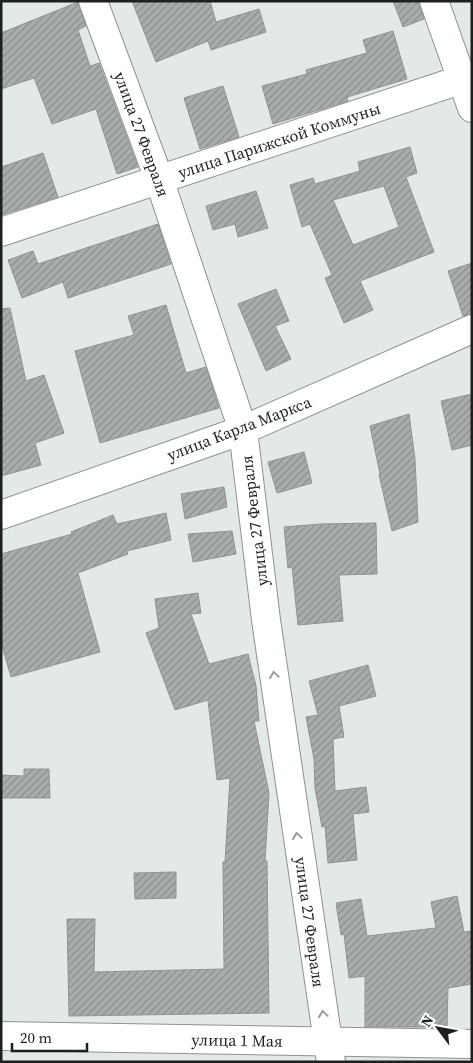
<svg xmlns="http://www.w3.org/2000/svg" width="473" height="1063" viewBox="0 0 473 1063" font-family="'Source Serif 4',serif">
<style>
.building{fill:url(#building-hatch);stroke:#909592;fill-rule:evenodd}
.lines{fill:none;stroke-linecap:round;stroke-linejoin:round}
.street-casing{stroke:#8d928f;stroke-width:30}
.secondary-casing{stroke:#8d928f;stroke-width:30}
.street{stroke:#fff;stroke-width:28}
.secondary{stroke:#fff;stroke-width:28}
.oneway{stroke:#9a9b9a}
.labels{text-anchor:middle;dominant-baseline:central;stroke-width:4;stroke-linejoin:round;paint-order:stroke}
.street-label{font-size:16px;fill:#1e201f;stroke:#fff}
</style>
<defs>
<pattern id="building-hatch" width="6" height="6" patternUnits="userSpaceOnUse" patternTransform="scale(1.25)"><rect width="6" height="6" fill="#a9aeab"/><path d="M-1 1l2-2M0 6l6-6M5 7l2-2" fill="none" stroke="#898d8b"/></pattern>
</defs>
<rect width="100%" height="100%" fill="#e3e9e5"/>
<g class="building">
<polygon points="132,1 210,1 216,22 259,9 266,32 211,50 208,41 156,62"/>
<polygon points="393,1 419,1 424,19 403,27"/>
<polygon points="78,2 86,26 78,30 90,66 99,63 138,167 117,174 96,109 52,124 34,78 1,89 1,33"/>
<polygon points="393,31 407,79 347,97 348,101 273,124 262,86 307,74 306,70 367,53 363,40"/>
<polygon points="223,86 239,137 200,149 184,98"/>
<path d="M410 147 417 173 406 177 434 252 360 281 373 310 344 323 325 278 332 275 310 224 302 227 290 185 313 178 315 184 360 171 358 162ZM384 186 399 227 353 245 333 200Z"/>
<polygon points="43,153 58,197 1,215 1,167"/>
<polygon points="256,191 268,228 238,237 235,224 213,230 206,206"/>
<polygon points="158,224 171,264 68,298 63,282 22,298 8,260 33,251 38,264"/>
<polygon points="472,263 472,314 463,316 448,271"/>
<polygon points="276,289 289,321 275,326 291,359 266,371 238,304"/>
<polygon points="166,305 186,373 206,367 219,408 100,443 75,351 134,335 128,316"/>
<polygon points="10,308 26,381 44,375 64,433 35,443 41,465 1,476 1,309"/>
<polygon points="472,394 472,445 452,450 441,401"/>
<polygon points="409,414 415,459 418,522 392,531 379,475 380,474 370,426"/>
<polygon points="304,452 312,483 277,493 268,462"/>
<polygon points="224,487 227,507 185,519 181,494"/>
<polygon points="166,513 171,540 127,551 128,554 78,573 100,652 11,677 1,642 1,554 72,534 71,532 113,515 117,524"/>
<polygon points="376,523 377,574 339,575 343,621 298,625 292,567 288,568 284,527 320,524"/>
<polygon points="232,531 236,554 193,562 188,534"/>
<polygon points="198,593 201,613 191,614 209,664 248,654 256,686 259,721 254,721 269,793 265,861 267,861 269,1013 69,1016 67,919 95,919 94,972 224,969 223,862 225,862 230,778 217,780 208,700 175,710 146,633 159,628 155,599"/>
<polygon points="368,665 376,696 339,706 344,737 333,739 335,791 366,787 369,812 353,814 357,860 328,863 325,826 322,827 315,788 314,759 306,717 318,715 309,681"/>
<polygon points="24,769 49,769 50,798 1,798 1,775 24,776"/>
<polygon points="176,872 176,898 135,899 134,873"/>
<polygon points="457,896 464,932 472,931 472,984 448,988 447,1027 365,1027 365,976 349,978 344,934 341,935 336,903 361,899 367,936 436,928 431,902"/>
</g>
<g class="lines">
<g class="street-casing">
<g id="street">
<polyline points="93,1 159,179 243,430"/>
<polyline points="434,1 472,108"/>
<polyline points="1,232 472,76"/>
<polyline points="1,1036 472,1044"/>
</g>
</g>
<g class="secondary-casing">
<g id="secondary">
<polyline points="243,430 266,620 331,1062"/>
<polyline points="1,515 243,430 472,329"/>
</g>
</g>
<use href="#street" class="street"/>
<use href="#secondary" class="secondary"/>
</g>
<defs><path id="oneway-chevron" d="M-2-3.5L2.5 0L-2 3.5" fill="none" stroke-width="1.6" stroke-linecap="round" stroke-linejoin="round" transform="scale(1.25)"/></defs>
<g class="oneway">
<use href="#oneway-chevron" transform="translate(274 675) rotate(-98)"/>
<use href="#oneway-chevron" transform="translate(297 836) rotate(-98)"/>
<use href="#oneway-chevron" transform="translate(323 1014) rotate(-98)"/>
</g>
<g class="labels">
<g class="street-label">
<text transform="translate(142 134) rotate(70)">улица 27 Февраля</text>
<text transform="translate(279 140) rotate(-18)">улица Парижской Коммуны</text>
<text transform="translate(239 428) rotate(-21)">улица Карла Маркса</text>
<text transform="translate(254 521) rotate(-97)">улица 27 Февраля</text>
<text transform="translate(310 922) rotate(82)">улица 27 Февраля</text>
<text transform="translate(237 1040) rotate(1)">улица 1 Мая</text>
</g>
</g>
<rect width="473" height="1063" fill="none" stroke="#1e201f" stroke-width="5"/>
<g transform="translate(438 1028) rotate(302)" stroke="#ffffff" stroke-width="4" paint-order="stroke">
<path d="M0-4L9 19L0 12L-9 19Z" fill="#1e201f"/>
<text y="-8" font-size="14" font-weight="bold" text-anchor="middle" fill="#1e201f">N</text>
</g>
<path d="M12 1043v8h75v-8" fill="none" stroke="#1e201f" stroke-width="2.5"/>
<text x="20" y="1043" font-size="15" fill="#1e201f" stroke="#ffffff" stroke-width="4" paint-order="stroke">20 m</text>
</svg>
